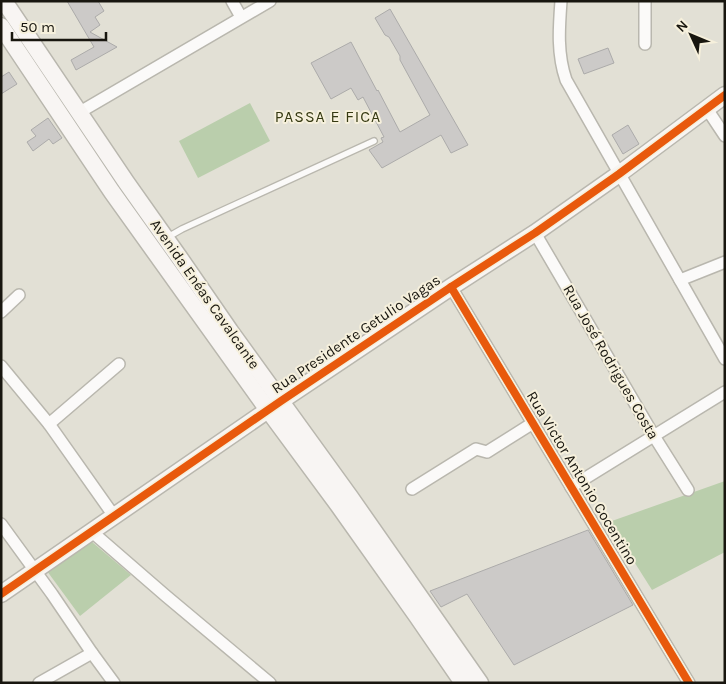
<svg xmlns="http://www.w3.org/2000/svg" width="726" height="684" viewBox="0 0 726 684" font-family="Karla,sans-serif">
<style>
.green{fill:#baceac}
.building{fill:#cccac8;stroke:#acabaa}
.lines{fill:none;stroke-linecap:round;stroke-linejoin:round}
.lane-casing{stroke:#b9b7ae;stroke-width:8}
.street-casing{stroke:#b9b7ae;stroke-width:14}
.secondary-casing{stroke:#b9b7ae;stroke-width:19}
.lane{stroke:#fbfaf9;stroke-width:5.5}
.street{stroke:#fbfaf9;stroke-width:11}
.secondary{stroke:#f8f5f3;stroke-width:16}
.cycleway-casing{stroke:#f6f0dc;stroke-width:11}
.cycleway{stroke:#e8590c;stroke-width:8}
.labels{text-anchor:middle;dominant-baseline:central;stroke-width:4;stroke-linejoin:round;paint-order:stroke}
.street-label{font-size:15px;fill:#18160f;stroke:#f6f0dc}
.neighbourhood-label{font-size:16px;letter-spacing:1px;fill:#363a12;stroke:#f6f0dc}
</style>
<rect width="100%" height="100%" fill="#e2e0d5"/>
<g class="green">
<polygon points="250,103 270,141 198,178 179,141"/>
<polygon points="725,481 725,552 652,590 609,522"/>
<polygon points="92,542 131,575 80,616 47,571"/>
</g>
<g class="building">
<polygon points="67,1 98,1 104,11 95,17 100,25 90,32 117,47 76,70 71,60 94,47"/>
<polygon points="390,9 468,145 451,153 441,135 382,168 369,150 383,142 381,138 384,137 363,97 358,100 351,88 331,99 311,63 351,42 377,91 378,90 400,132 430,115 400,60 400,56 389,37 385,35 375,18"/>
<polygon points="608,48 614,63 584,74 578,59"/>
<polygon points="9,72 17,84 1,94 1,77"/>
<polygon points="48,118 62,138 53,144 49,139 33,151 27,142 36,136 31,130"/>
<polygon points="628,125 639,144 623,154 612,135"/>
<polygon points="588,530 633,605 514,665 467,594 441,607 430,591"/>
</g>
<g class="lines">
<g class="lane-casing">
<polyline id="lane" points="168,237 182,229 374,141"/>
</g>
<g class="street-casing">
<g id="street">
<polyline points="232,1 241,17"/>
<path d="M561 1C559 28 557 54 566 80L725 359"/>
<polyline points="645,1 645,44"/>
<polyline points="707,109 725,136"/>
<polyline points="80,112 270,1"/>
<polyline points="535,233 654,436 688,490"/>
<polyline points="680,280 725,262"/>
<polyline points="451,287 689,683"/>
<polyline points="1,312 19,295"/>
<polyline points="1,366 49,424 114,516"/>
<polyline points="49,424 119,364"/>
<polyline points="571,487 725,392"/>
<polyline points="412,489 476,449 487,452 533,423"/>
<polyline points="1,524 52,594 92,653 114,683"/>
<polyline points="91,531 166,596 270,683"/>
<polyline points="39,683 92,653"/>
</g>
</g>
<g class="secondary-casing">
<g id="secondary">
<polyline points="4,1 126,182 179,257 230,331 350,497 480,683"/>
<polyline points="1,26 112,192 263,403 339,506 417,616 463,683"/>
<polyline points="1,594 281,401 451,287 535,233 619,174 725,95"/>
</g>
</g>
<use href="#lane" class="lane"/>
<use href="#street" class="street"/>
<use href="#secondary" class="secondary"/>
<g class="cycleway-casing">
<g id="cycleway">
<polyline points="451,287 689,683"/>
<polyline points="1,594 281,401 451,287 535,233 619,174 725,95"/>
</g>
</g>
<use href="#cycleway" class="cycleway"/>
</g>
<g class="labels">
<g class="street-label">
<text transform="translate(205 294) rotate(55)">Avenida Enéas Cavalcante</text>
<text transform="translate(356 334) rotate(-34)">Rua Presidente Getulio Vagas</text>
<text transform="translate(611 362) rotate(60)">Rua José Rodrigues Costa</text>
<text transform="translate(582 478) rotate(59)">Rua Victor Antonio Cocentino</text>
</g>
<g class="neighbourhood-label">
<text x="328" y="116">PASSA E FICA</text>
</g>
</g>
<rect width="726" height="684" fill="none" stroke="#18160f" stroke-width="5"/>
<g transform="translate(691 35) rotate(314)" stroke="#f6f0dc" stroke-width="4" paint-order="stroke">
<path d="M0-4L9 19L0 12L-9 19Z" fill="#18160f"/>
<text y="-8" font-size="14" font-weight="bold" text-anchor="middle" fill="#18160f">N</text>
</g>
<path d="M12 32v8h94v-8" fill="none" stroke="#18160f" stroke-width="2.5"/>
<text x="20" y="32" font-size="15" fill="#18160f" stroke="#f6f0dc" stroke-width="4" paint-order="stroke">50 m</text>
</svg>
